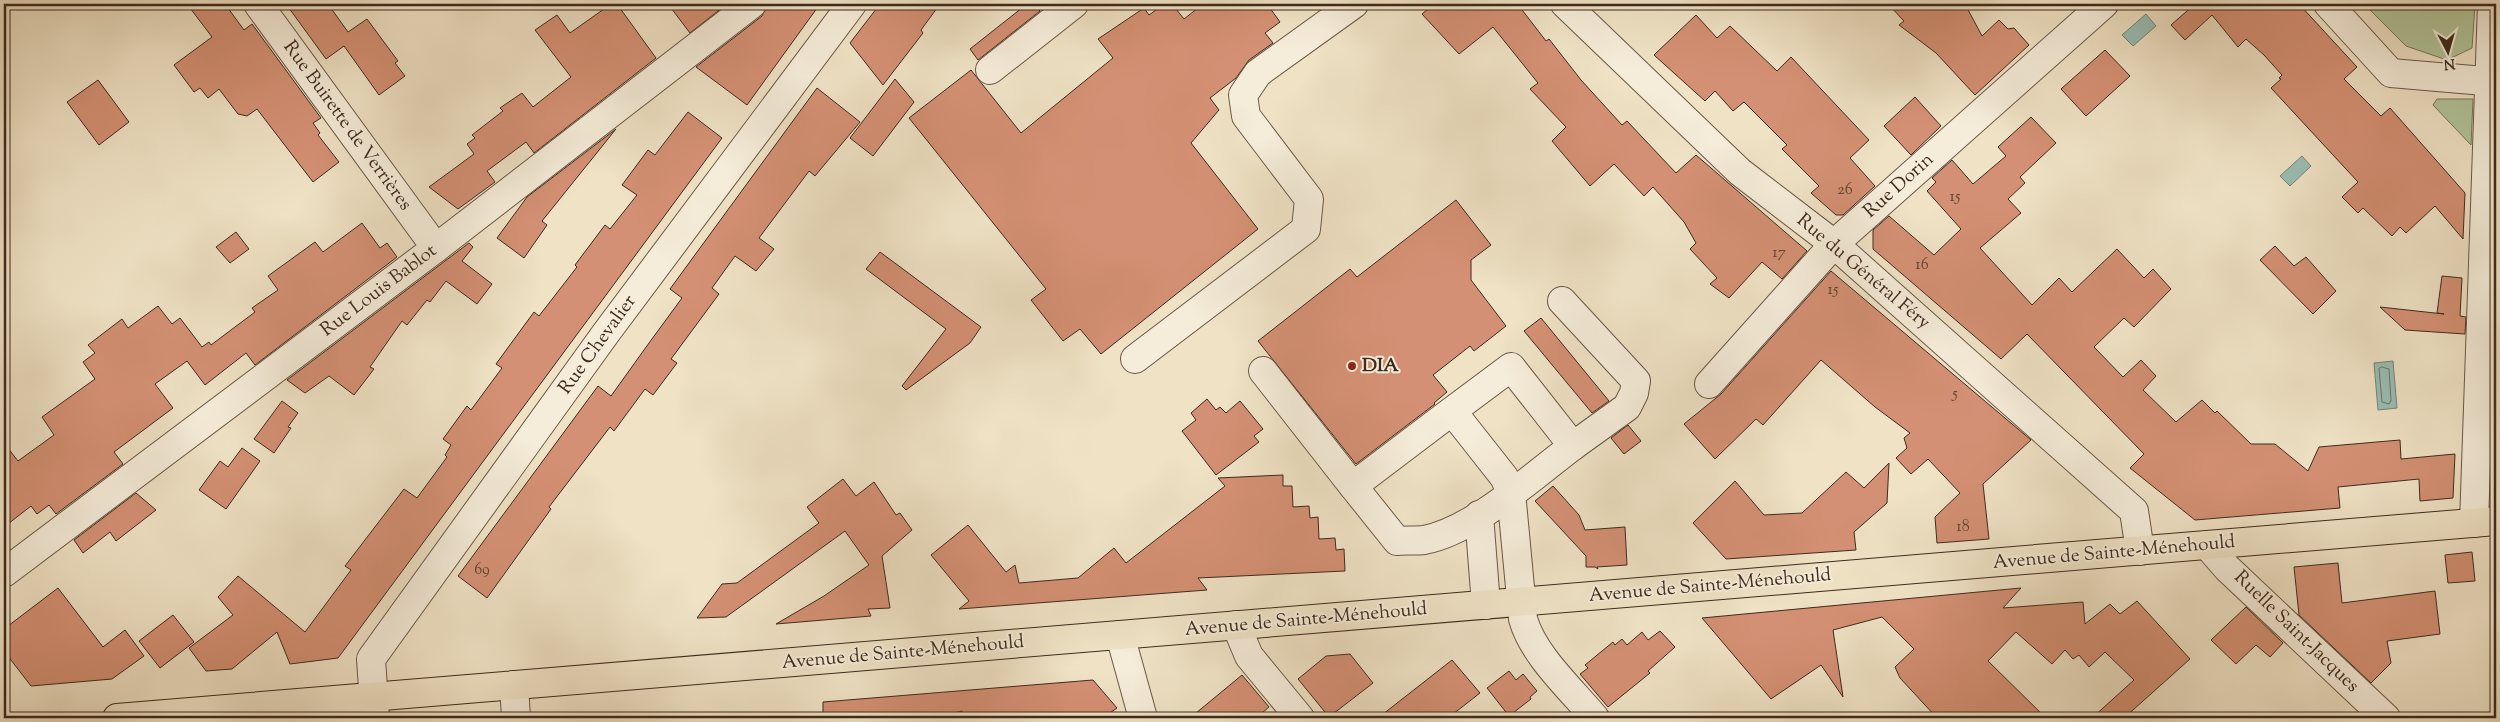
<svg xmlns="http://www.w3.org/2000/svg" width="2500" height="722" viewBox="0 0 2500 722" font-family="'Sorts Mill Goudy',serif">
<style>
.green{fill:#b2c49a;stroke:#78775c}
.water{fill:#9abeb5;stroke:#758378}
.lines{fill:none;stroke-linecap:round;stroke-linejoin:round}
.shore{stroke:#6c7469;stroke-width:1}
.building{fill:#d49074;stroke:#3e2a1d}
.minor-casing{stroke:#6a5847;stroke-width:30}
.major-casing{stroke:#3e2a1d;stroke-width:30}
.path{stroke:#3e2a1d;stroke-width:3;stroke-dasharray:4 2.5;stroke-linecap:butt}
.minor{stroke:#f5ecd9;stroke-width:28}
.major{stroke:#efe2c5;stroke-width:28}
.poi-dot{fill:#8f2418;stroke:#f5ecd9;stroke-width:2}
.labels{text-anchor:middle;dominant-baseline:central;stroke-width:4;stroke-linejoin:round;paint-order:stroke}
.number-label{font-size:16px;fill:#644433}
.street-label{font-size:19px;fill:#3e2a1d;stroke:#f5ecd9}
.poi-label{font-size:19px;font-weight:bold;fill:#3e2a1d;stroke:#f5ecd9;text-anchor:start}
</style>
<rect width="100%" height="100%" fill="#efe2c5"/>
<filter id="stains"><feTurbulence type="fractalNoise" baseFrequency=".004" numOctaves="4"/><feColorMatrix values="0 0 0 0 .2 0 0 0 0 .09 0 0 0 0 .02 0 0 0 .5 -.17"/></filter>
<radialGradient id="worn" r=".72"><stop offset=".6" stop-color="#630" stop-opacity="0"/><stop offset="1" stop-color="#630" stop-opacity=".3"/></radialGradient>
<g class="green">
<polygon points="2364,4 2475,4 2472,48 2447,60 2406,46"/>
<polygon points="2437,99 2473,99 2471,145 2433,105"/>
</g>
<g class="water">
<polygon points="2146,14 2156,26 2133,46 2122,35"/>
<polygon points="2302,156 2311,166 2290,186 2280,176"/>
<polygon points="2393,361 2397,408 2378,410 2374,363"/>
</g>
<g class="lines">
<polygon class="shore" points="2382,367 2389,369 2391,401 2389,404 2382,402 2379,369"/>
</g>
<g class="building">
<polygon points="187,4 225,4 244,30 252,24 321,118 313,123 320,133 318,135 339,162 313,182 257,109 247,116 238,114 219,89 208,98 200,88 194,92 174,65 212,37"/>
<polygon points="286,4 328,4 348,32 367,19 398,61 395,63 405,76 379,95 344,46 326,59"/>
<polygon points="611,4 617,4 656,58 534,153 526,142 487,171 495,182 458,209 429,187 474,154 467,144 475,138 472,135 503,111 500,108 522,93 533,107 571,77 535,30 557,15 570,33"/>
<polygon points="668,4 727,4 690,33"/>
<polygon points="767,4 820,4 747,105 696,67 762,16"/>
<polygon points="880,4 940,4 921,30 923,33 883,85 850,43"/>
<polygon points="1027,4 1034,4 1040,11 978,60 970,49"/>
<polygon points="1164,4 1172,4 1184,19 1203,4 1267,4 1280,22 1265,33 1273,43 1249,60 1236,78 1210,98 1219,110 1191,143 1258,229 1101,354 1080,329 1063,341 1031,300 1046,289 909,118 971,70 1021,133 1113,58 1098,39 1144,8 1149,15"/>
<polygon points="1434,4 1523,4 1519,6 1546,41 1549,39 1581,80 1622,125 1627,121 1676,173 1696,155 1807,251 1782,279 1762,262 1729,298 1710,284 1717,278 1690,249 1696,243 1684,222 1653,187 1644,196 1614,164 1590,186 1552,141 1566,127 1530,89 1538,83 1493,27 1459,54 1422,14"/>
<polygon points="1888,4 1965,4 1982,36 1999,20 2008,29 2014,28 2029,45 1975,95 1936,53 1899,25 1904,21"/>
<polygon points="2195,4 2299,4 2357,67 2344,79 2381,116 2390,108 2465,193 2463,239 2435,206 2406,233 2400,227 2392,236 2363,208 2358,213 2342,197 2358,182 2271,88 2281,79 2279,78 2282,75 2264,55 2246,39 2238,47 2212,15 2185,40 2171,25"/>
<polygon points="1696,15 1717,38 1730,26 1777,71 1791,57 1869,140 1850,158 1875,186 1843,215 1836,215 1811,193 1819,186 1782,149 1787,145 1744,102 1733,111 1715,91 1705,101 1654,55"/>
<polygon points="2105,50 2130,76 2086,116 2061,89"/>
<polygon points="895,79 914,102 873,156 850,138"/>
<polygon points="98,80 129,122 99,145 67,102"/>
<polygon points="817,88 860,122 815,176 809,171 759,238 774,249 756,271 735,256 712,288 719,294 671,359 677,363 653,395 645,389 614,431 610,427 549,507 551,509 487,598 458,576 598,386 611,396 649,343 682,298 670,289"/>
<polygon points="1915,97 1941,126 1911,155 1884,126"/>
<polygon points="688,112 722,138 338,658 290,664 277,632 232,669 206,671 189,648 233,615 218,597 238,576 305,632 351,570 345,566 404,489 417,498 447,457 445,455 451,445 443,439 467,406 471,410 502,368 496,364 534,312 539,316 577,267 575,265 605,225 610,229 637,195 622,185 648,150 655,155"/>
<polygon points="2031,117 2056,143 2020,177 2025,183 2008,199 2021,213 1980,248 2032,305 2059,278 2072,292 2117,249 2144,278 2153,269 2171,289 2134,327 2124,318 2094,347 2123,377 2141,360 2156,376 2143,390 2176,422 2202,400 2215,413 2217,411 2251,444 2275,444 2308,471 2319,447 2400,440 2401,459 2455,454 2453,498 2420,501 2419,479 2338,487 2340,508 2195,520 2130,468 2144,454 2027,334 2001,359 1873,249 1873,230 1889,216 1934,255 1961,229 1927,191 1936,182 1932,178 1952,160 1973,184 2006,156 1998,147"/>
<polygon points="616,129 542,221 547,225 524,258 497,238 527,197"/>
<polygon points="1456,200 1491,245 1471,260 1471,280 1506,326 1474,351 1470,346 1433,375 1447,392 1434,403 1435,404 1356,464 1258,341 1350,269 1357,277"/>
<polygon points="362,223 380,248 387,243 397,257 255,365 246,353 205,385 187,361 155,384 173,408 114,452 123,464 56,514 49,505 37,514 31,506 4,527 4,443 18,461 54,435 42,417 95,379 83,362 95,353 88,345 122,319 128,328 158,306 172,324 180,318 202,347 209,342 211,345 255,312 252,308 278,290 268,276 315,242 323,252"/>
<polygon points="236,232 249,249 230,263 216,247"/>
<polygon points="469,243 473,247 462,261 492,284 477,304 446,281 430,302 427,300 407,325 402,321 370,367 374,369 354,395 329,376 305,393 287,380"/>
<polygon points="2275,246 2294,266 2306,257 2336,291 2313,314 2260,260"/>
<polygon points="880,252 981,327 970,343 906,390 902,386 946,329 866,269"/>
<polygon points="1831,271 2031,440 1983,484 1989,539 1937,543 1935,517 1960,493 1928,459 1911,474 1896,458 1907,448 1904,438 1910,433 1875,407 1821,360 1763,425 1756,419 1715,459 1684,424 1721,394"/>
<polygon points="2442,276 2462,278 2460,316 2466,317 2465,334 2405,330 2380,307 2444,314 2437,313"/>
<polygon points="1541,318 1609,401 1592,413 1524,331"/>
<polygon points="1207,399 1216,410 1220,407 1226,413 1240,401 1263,429 1254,436 1259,442 1216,475 1182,431 1196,420 1191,413"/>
<polygon points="282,401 298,413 288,427 291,428 274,453 254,439"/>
<polygon points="1628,425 1641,441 1624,454 1611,438"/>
<polygon points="242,448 260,461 226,509 199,490 220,461 228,467"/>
<polygon points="1889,463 1887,503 1854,532 1856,550 1726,559 1693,523 1735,481 1764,515 1802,513 1846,472 1864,488"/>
<polygon points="1283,475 1283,486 1292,486 1293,507 1309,506 1310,518 1318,517 1319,539 1335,538 1336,550 1344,549 1345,571 1198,578 1207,590 959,609 969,601 931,555 968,525 1006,572 1015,565 1019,583 1078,578 1114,548 1126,563 1225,486 1218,478"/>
<polygon points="843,479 856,496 874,482 896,515 900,513 912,530 882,556 890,608 868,609 871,616 776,624 824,596 869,565 845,531 726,617 697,618 722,584 737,583 819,523 807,507"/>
<polygon points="1553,486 1579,515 1585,530 1625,527 1627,565 1597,567 1598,569 1595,567 1586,567 1586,556 1535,501"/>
<polygon points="136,493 156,510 116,541 110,532 83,553 74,540"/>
<polygon points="2472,552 2475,581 2448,583 2445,555"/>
<polygon points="2338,563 2342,603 2435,591 2440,634 2387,641 2391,663 2371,683 2299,615 2294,567"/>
<polygon points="58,588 103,647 125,630 144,656 112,679 31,686 4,651 4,629"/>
<polygon points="2021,588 2003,608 2083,602 2085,624 2110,604 2120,614 2137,601 2190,659 2124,718 2092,718 2134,680 2105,652 2089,667 2079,655 2073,659 2065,650 2052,664 2016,632 1988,661 2046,718 1937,718 1900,678 1895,667 1914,649 1882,617 1833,630 1843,697 1821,665 1771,699 1702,618"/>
<polygon points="2246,607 2283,643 2270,657 2256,645 2236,664 2211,640"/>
<polygon points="173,615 194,642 160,668 139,641"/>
<polygon points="1660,631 1675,647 1648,671 1650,673 1608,707 1580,674 1588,668 1585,665 1613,642 1615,645 1622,639 1627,645 1642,632 1648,640"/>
<polygon points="1350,654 1373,683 1329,717 1298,679 1326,656"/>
<polygon points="1452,660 1480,693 1448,718 1378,718"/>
<polygon points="1509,671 1516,680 1523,674 1537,691 1530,697 1531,699 1509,716 1487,688"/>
<polygon points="1242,675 1269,707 1256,718 1190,718"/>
<polygon points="1093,680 1117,708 1103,718 962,718 962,711 935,718 823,718 823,702"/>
</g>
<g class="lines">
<g class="minor-casing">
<g id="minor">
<polyline points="258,4 436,248"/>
<polyline points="1565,4 1740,172 1834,244 2134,511 2140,551"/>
<polyline points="2328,4 2391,73 2496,82"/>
<polyline points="990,70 1074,4"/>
<polyline points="1562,301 1636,381 1634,393 1627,407 1573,446"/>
<polyline points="1135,359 1306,229 1309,199 1246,116 1243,95 1258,73 1354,4"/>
<polyline points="1263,371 1353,486"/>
<polyline points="1709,384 1834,244 2104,4"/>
<path d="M1452 411 1511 367 1573 446C1533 476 1473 531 1424 540 1415 541 1406 540 1397 541L1353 486 1452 411 1504 477 1511 492 1523 619C1533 655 1571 689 1595 718"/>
<polyline points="1479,515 1486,605"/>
<polyline points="2474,523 2492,4"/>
<polyline points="2207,545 2227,568 2386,718"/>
<polyline points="4,573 436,248 752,4"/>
<polyline points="1236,625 1249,656 1300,718"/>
<polyline points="1120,635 1143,718"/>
<polyline points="514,685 516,718"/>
<polyline points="375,718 371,659 606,333 852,4"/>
</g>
</g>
<g class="major-casing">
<polyline id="major" points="117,718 2496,521"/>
</g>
<polyline class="path" points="2422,5 2422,4"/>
<use href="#minor" class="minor"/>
<use href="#major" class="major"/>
</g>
<circle class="poi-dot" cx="1352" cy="366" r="5"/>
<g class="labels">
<g class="number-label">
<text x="1845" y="190">26</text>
<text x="1955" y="197">15</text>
<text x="1779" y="253">17</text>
<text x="1922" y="265">16</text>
<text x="1833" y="290">15</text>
<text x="1955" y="394">5</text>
<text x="1963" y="527">18</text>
<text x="482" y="570">69</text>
</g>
<g class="street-label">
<text transform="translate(347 126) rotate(54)">Rue Buirette de Verrières</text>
<text transform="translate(1899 186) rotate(-42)">Rue Dorin</text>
<text transform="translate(1863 272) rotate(40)">Rue du Général Féry</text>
<text transform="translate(379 291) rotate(-37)">Rue Louis Bablot</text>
<text transform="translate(598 345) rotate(-54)">Rue Chevalier</text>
<text transform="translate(2114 553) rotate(-5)">Avenue de Sainte-Ménehould</text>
<text transform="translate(1710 586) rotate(-5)">Avenue de Sainte-Ménehould</text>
<text transform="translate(1306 620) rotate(-5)">Avenue de Sainte-Ménehould</text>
<text transform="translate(2296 632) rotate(44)">Ruelle Saint-Jacques</text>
<text transform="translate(903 653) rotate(-5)">Avenue de Sainte-Ménehould</text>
</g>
<g class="poi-label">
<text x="1362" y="366">DIA</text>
</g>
</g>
<rect width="2500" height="722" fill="none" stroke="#efe2c5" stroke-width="20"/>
<rect x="5" y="5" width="2490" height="712" fill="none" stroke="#3e2a1d" stroke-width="2.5"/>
<rect x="10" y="10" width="2480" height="702" fill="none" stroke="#3e2a1d"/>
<g transform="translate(2448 52) rotate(174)" stroke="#f5ecd9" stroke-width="4" paint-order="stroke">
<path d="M0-4L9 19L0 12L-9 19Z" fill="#3e2a1d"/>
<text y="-8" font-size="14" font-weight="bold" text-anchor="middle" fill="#3e2a1d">N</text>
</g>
<rect width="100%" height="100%" filter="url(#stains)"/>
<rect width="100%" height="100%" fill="url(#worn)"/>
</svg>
